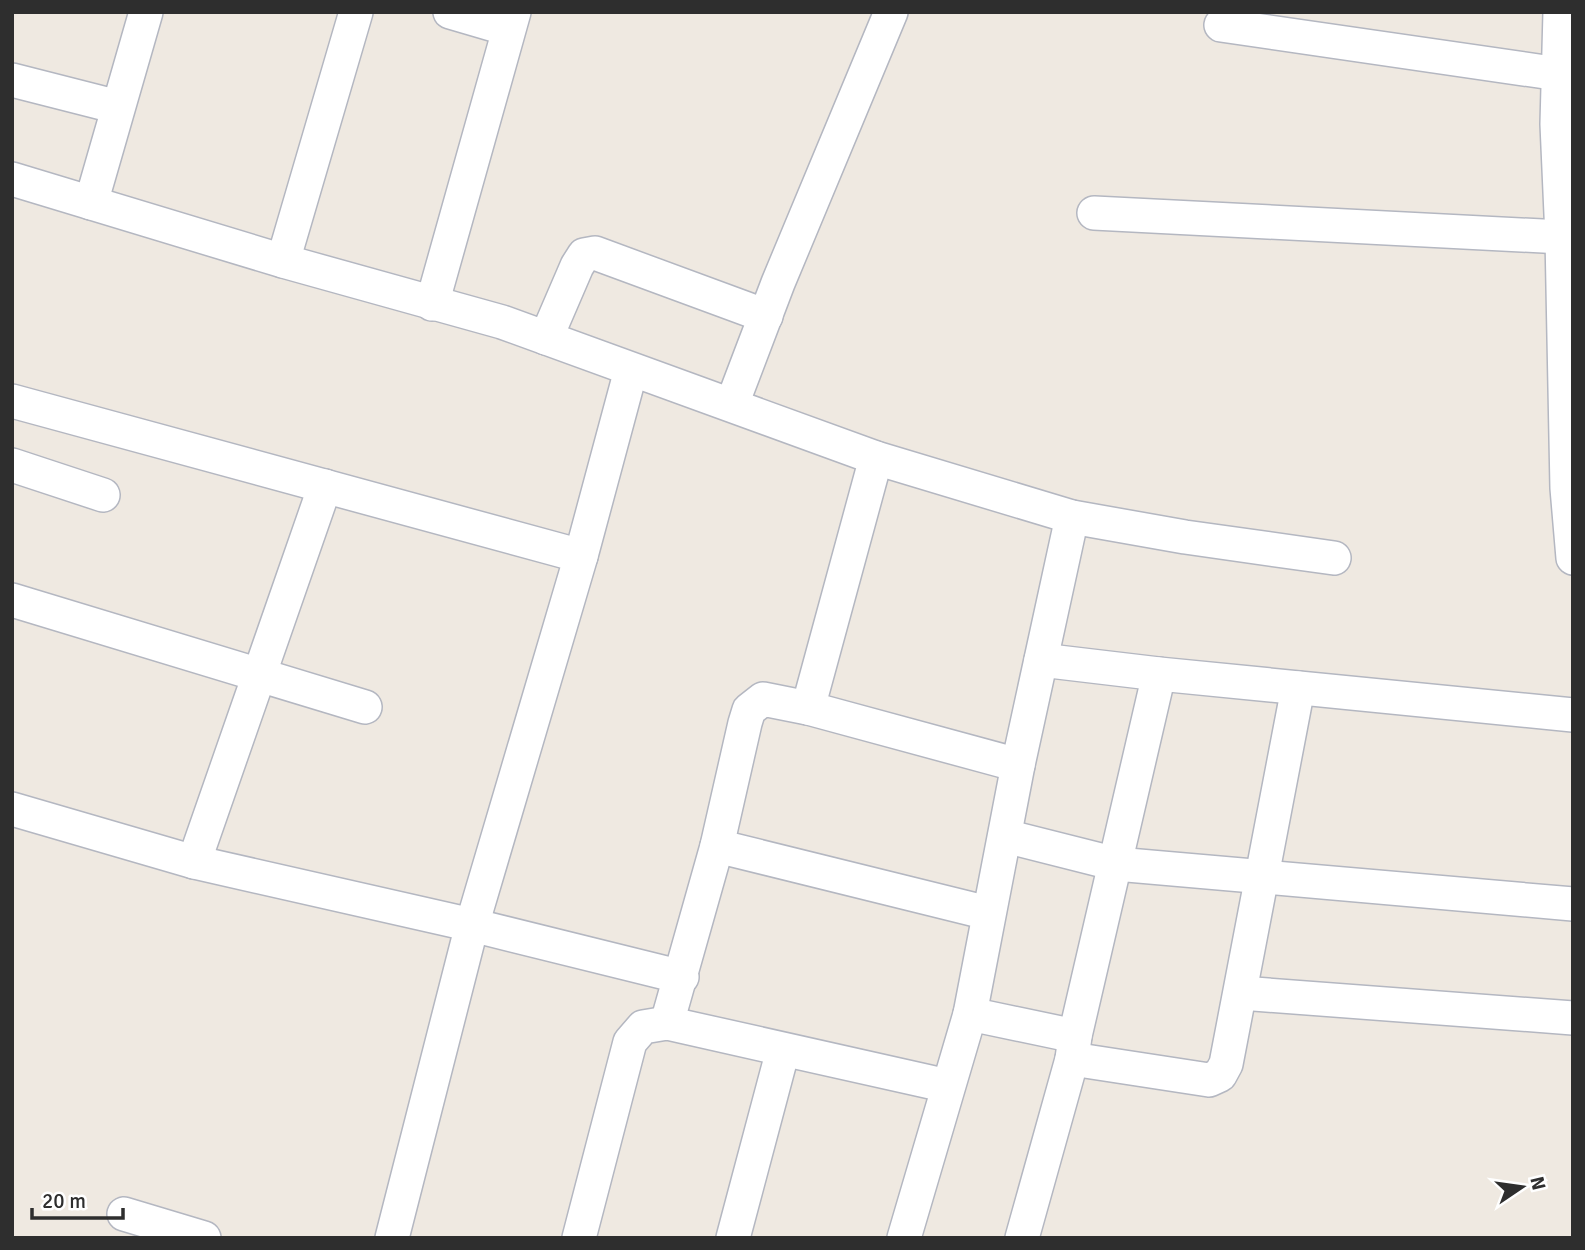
<svg xmlns="http://www.w3.org/2000/svg" width="1585" height="1250" viewBox="0 0 1585 1250" font-family="Signika,sans-serif">
<style>
.lines{fill:none;stroke-linecap:round;stroke-linejoin:round}
.minor-casing{stroke:#b4b7c1;stroke-width:36}
.minor{stroke:#fff;stroke-width:33}
</style>
<rect width="100%" height="100%" fill="#efe9e1"/>
<g class="lines">
<g class="minor-casing">
<g id="minor">
<polyline points="450,12 508,29"/>
<polyline points="1560,12 1557,124 1562,237 1567,488 1573,558"/>
<polyline points="1221,25 1559,74"/>
<polyline points="12,80 118,107"/>
<polyline points="12,179 283,261 502,322 876,458 1072,517 1185,537 1334,558"/>
<polyline points="91,203 146,12"/>
<polyline points="1094,213 1562,237"/>
<polyline points="283,261 356,12"/>
<polyline points="432,304 514,12"/>
<polyline points="546,338 577,266 584,255 595,253 766,316"/>
<polyline points="12,401 581,556"/>
<polyline points="732,404 778,283 891,12"/>
<polyline points="12,465 103,495"/>
<polyline points="12,600 365,707"/>
<polyline points="1041,660 1159,674 1573,715"/>
<polyline points="808,708 876,458"/>
<polyline points="12,809 194,862 472,925 682,977"/>
<polyline points="1005,836 1116,864 1573,904"/>
<polyline points="717,846 988,913"/>
<polyline points="194,862 325,486"/>
<polyline points="1241,993 1573,1018"/>
<polyline points="970,1014 1075,1036"/>
<polyline points="667,1023 717,846 745,723 749,710 763,699 808,708 1018,765"/>
<polyline points="1072,1059 1075,1036 1159,674"/>
<polyline points="124,1214 204,1238"/>
<polyline points="392,1238 472,925 581,556 631,370"/>
<polyline points="579,1238 630,1042 643,1027 667,1023 948,1086"/>
<polyline points="733,1238 783,1050"/>
<polyline points="904,1238 970,1014 1018,765 1072,517"/>
<polyline points="1022,1238 1072,1059 1209,1080 1220,1075 1226,1064 1298,688"/>
</g>
</g>
<use href="#minor" class="minor"/>
</g>
<rect width="1585" height="1250" fill="none" stroke="#2e2e2e" stroke-width="28"/>
<g transform="translate(1522 1187) rotate(77)" stroke="#ffffff" stroke-width="5" paint-order="stroke">
<path d="M0-5L12 26L0 18L-12 26Z" fill="#2e2e2e"/>
<text y="-10" font-size="19" font-weight="bold" text-anchor="middle" fill="#2e2e2e">N</text>
</g>
<path d="M32 1208v10h91v-10" fill="none" stroke="#2e2e2e" stroke-width="3.5"/>
<text x="42" y="1208" font-size="21" fill="#2e2e2e" stroke="#ffffff" stroke-width="5" paint-order="stroke">20 m</text>
</svg>
